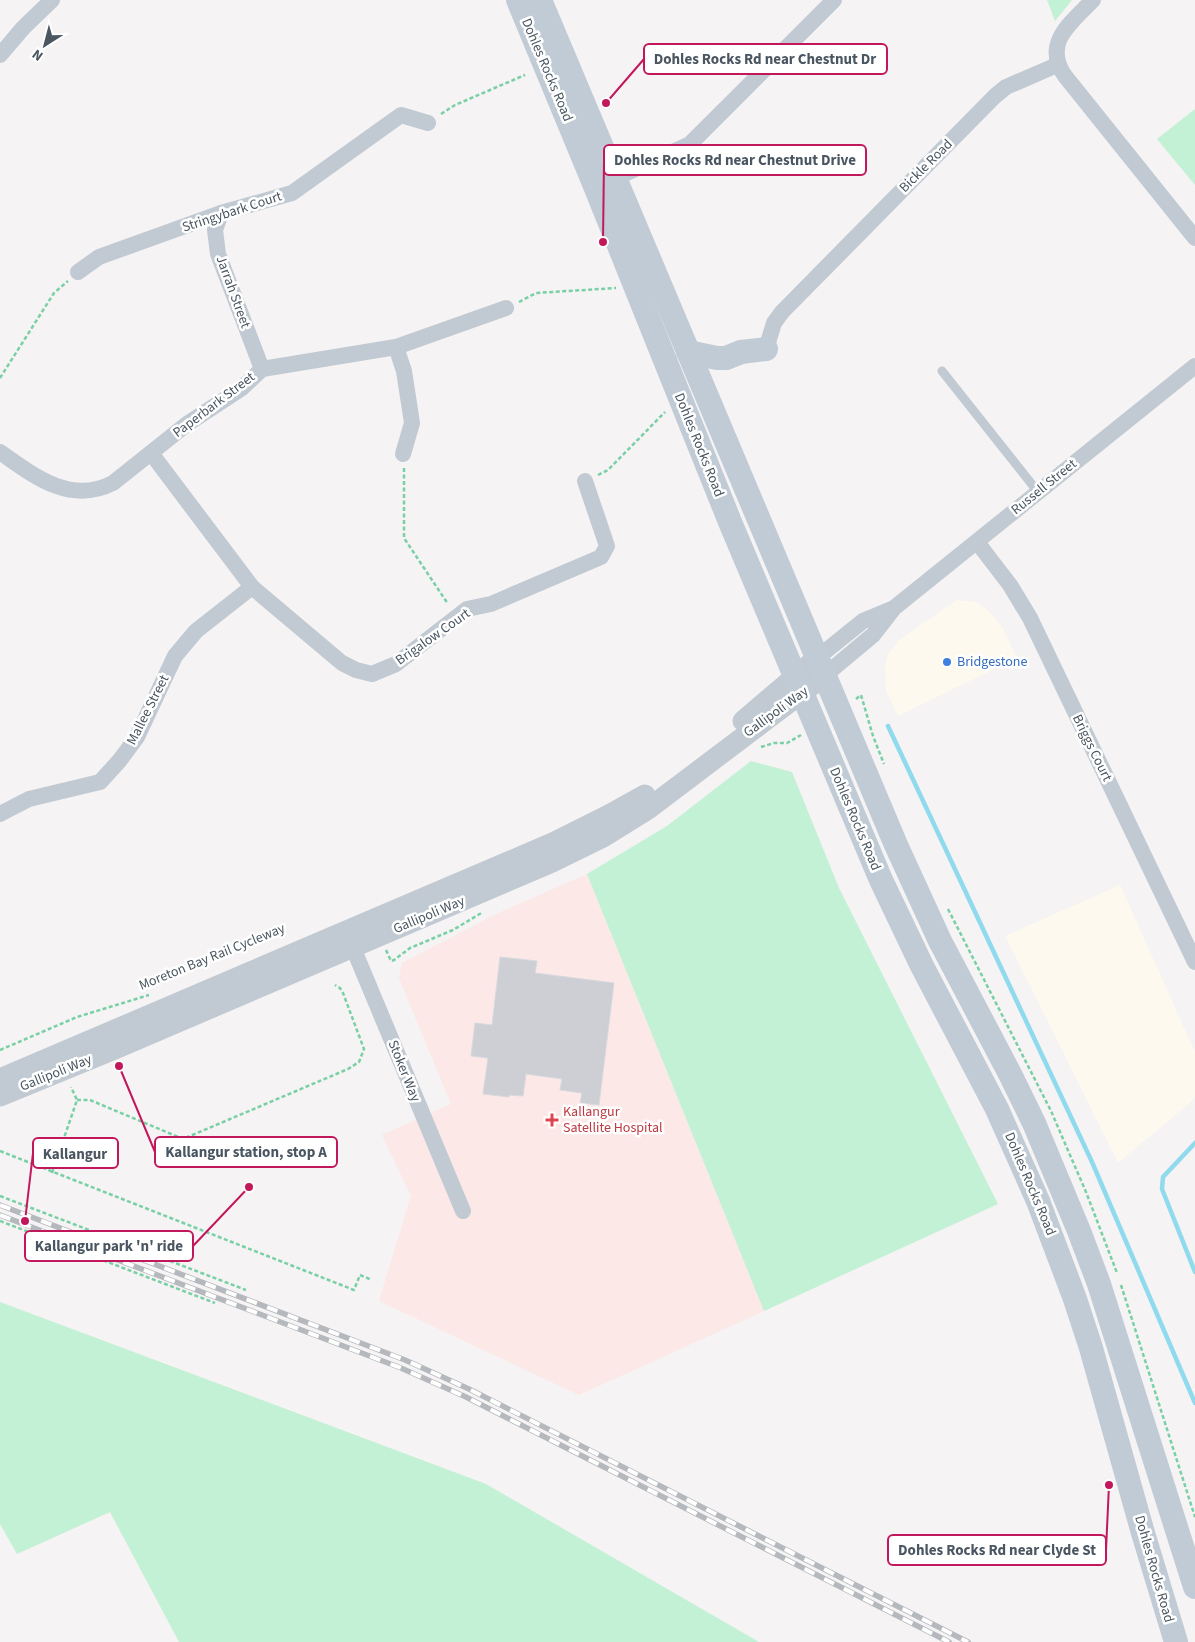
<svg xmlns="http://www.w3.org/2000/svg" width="1195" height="1642" viewBox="0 0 1195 1642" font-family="'Source Sans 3',sans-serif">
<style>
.commercial{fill:#fdf9ef}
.medical{fill:#fce8e6}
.green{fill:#c3f1d5}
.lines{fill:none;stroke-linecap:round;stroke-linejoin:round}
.stream{stroke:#90daee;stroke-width:4.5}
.building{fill:#cdcfd5;stroke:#d7d9de}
.path{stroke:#7ad0a6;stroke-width:2.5;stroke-dasharray:4 2.5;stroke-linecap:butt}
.service{stroke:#c1cad2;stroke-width:9}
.minor{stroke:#c1cad2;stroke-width:16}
.tertiary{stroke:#c1cad2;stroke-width:21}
.secondary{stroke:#c1cbd6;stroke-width:24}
.rail-casing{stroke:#b5b8bd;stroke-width:5.5}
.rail{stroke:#fff;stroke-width:4;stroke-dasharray:11;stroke-linecap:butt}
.shop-dot{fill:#3f7fe0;stroke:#fff;stroke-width:2}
.health-dot{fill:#e0444e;stroke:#fff;stroke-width:2}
.labels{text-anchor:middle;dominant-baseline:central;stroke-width:5;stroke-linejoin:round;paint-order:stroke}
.street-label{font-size:14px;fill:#4a5661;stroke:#fff}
.shop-label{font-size:14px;fill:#366cbe;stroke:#fff;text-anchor:start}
.health-label{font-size:14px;fill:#be3a42;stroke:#fff;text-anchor:start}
.leader{fill:none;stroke:#c2185b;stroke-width:2}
.callout-dot{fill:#c2185b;stroke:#fff;stroke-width:2}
.callout{fill:#fff;stroke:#c2185b;stroke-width:2}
.callout-label{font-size:15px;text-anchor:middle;font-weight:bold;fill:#4a5661}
</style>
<rect width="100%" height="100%" fill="#f5f3f3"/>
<g class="commercial">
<polygon points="957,600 976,602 990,612 1003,628 1017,658 898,716 886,691 885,667 888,654 899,640"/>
<polygon points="1120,885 1195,1052 1195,1096 1191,1102 1118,1163 1005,936"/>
</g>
<polygon class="medical" points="587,874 764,1311 579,1395 379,1301 411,1196 382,1135 451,1104 399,978 402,963 494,915"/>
<g class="green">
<polygon points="1047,0 1072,0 1055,21"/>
<polygon points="1195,109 1195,185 1157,139"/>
<polygon points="751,761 792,772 839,888 998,1204 764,1311 587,874 667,826"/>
<polygon points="0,1302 486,1484 759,1642 179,1642 110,1512 17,1554 0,1524"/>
</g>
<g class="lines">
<g class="stream">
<polyline points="888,726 1092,1162 1195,1403"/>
<polyline points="1195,1143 1163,1177 1162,1189 1195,1272"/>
</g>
</g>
<polygon class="building" points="500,957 537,961 535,973 614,983 599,1105 580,1103 582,1093 560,1090 562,1079 526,1074 523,1096 509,1095 509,1097 483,1094 488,1058 471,1056 475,1023 492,1025"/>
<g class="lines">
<g class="path">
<polyline points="441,114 455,105 525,75"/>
<polyline points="519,302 536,293 616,288"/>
<polyline points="0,378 54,293 68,281"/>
<polyline points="404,468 404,538 448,604"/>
<polyline points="598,475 608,470 665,412"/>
<polyline points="856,699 861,695 873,736 884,764"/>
<polyline points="761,747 774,743 787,743 801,735"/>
<polyline points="948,909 1051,1111 1086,1192 1117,1273"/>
<polyline points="386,950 391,961 394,960 410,948 453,930 483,912"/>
<polyline points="0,1050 77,1017 149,995"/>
<polyline points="77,1100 90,1100 183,1139 348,1069 359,1062 364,1049 343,993 340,988 335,985"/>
<polyline points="0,1151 354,1290 360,1275 372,1280"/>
<polyline points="52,1173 77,1100 71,1087"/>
<polyline points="0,1196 246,1290"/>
<polyline points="0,1221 215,1303"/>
<polyline points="1121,1285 1195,1517"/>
</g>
<polyline class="service" points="942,371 1038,492"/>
<g class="minor">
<path d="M1093 0C1071 23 1042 43 1065 76L1195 238"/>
<polyline points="0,55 23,28 52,0"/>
<polyline points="607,182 690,144 834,0"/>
<polyline points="221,213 215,230 218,254 262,369"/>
<polyline points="78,272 99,257 221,213 292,193 401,115 428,123"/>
<polyline points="396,347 404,371 412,423 403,454"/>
<polyline points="766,349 774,323 782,312 995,96 1006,87 1057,65"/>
<path d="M0 452C34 476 70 505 113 483L187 424 242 388 262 369 396 347 506 308"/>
<polyline points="151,453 252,587 342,663 356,670 372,674 396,664 467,609 491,604 505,598 601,557 607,546 585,481"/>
<polyline points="977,542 1010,585 1030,618 1195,962"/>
<polyline points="817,658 863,621 892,609"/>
<polyline points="824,676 873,635 894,608 1195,366"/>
<polyline points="0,814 29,799 100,782 120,760 137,737 175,656 196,631 252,587"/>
<polyline points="349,938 463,1211"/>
</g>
<g class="tertiary">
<polyline points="743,721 817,658"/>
<polyline points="0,1079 555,842 609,815 645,795"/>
<polyline points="0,1096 117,1048 552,862 603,837 648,809 824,676"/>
</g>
<g class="secondary">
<polyline points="518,0 595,186 730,522 881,880 922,966 997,1109 1038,1201 1075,1299 1091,1348 1143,1533 1176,1642"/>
<polyline points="540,0 896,845 940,941 1010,1074 1034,1123 1079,1231 1099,1284 1195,1587"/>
<polyline points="688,352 717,358 726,358 741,352 766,349"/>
</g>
<g class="rail-casing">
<g id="rail">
<polyline points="0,1205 405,1360 469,1389 968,1642"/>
<polyline points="0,1215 401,1368 466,1397 949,1642"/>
</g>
</g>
<use href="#rail" class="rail"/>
</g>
<circle class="shop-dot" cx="947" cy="662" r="5"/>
<path class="health-dot" d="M549.5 1112.5h5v5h5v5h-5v5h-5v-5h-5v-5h5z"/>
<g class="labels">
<g class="street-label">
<text transform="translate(547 70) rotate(67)">Dohles Rocks Road</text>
<text transform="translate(926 166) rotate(-45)">Bickle Road</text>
<text transform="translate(232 212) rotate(-18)">Stringybark Court</text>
<text transform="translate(233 292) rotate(70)">Jarrah Street</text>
<text transform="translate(214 405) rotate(-37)">Paperbark Street</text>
<text transform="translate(699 445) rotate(68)">Dohles Rocks Road</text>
<text transform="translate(1044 487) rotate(-39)">Russell Street</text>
<text transform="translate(433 637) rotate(-35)">Brigalow Court</text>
<text transform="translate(148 710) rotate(-63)">Mallee Street</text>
<text transform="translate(776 712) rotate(-36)">Gallipoli Way</text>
<text transform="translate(1092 748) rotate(64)">Briggs Court</text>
<text transform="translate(855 819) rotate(67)">Dohles Rocks Road</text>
<text transform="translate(429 915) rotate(-23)">Gallipoli Way</text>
<text transform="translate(212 957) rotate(-22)">Moreton Bay Rail Cycleway</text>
<text transform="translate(404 1071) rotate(68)">Stoker Way</text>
<text transform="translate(56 1073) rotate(-22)">Gallipoli Way</text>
<text transform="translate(1030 1184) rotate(67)">Dohles Rocks Road</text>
<text transform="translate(1154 1569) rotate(74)">Dohles Rocks Road</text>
</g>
<g class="shop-label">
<text x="957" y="662">Bridgestone</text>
</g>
<g class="health-label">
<text x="563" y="1112">Kallangur<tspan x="563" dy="16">Satellite Hospital</tspan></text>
</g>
</g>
<path class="leader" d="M606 103L644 59M603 242L604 160M119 1066L155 1152M25 1221L33 1153M249 1187L193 1246M1109 1485L1106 1550"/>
<g class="callout-dot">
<circle cx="606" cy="103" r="5"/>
<circle cx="603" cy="242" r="5"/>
<circle cx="119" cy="1066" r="5"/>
<circle cx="25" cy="1221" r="5"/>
<circle cx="249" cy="1187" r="5"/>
<circle cx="1109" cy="1485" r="5"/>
</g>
<g class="callout">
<rect x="644" y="44" width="243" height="30" rx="5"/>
<rect x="604" y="145" width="262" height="30" rx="5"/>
<rect x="155" y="1137" width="182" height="30" rx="5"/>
<rect x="33" y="1138" width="85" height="30" rx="5"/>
<rect x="25" y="1231" width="168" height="30" rx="5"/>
<rect x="888" y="1535" width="218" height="30" rx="5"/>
</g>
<g class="callout-label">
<text x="765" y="64">Dohles Rocks Rd near Chestnut Dr</text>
<text x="735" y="165">Dohles Rocks Rd near Chestnut Drive</text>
<text x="246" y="1157">Kallangur station, stop A</text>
<text x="75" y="1159">Kallangur</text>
<text x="109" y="1251">Kallangur park 'n' ride</text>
<text x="997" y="1555">Dohles Rocks Rd near Clyde St</text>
</g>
<g transform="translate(45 45) rotate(216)" stroke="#ffffff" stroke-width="4" paint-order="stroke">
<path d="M0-4L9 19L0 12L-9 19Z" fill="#4a5661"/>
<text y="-8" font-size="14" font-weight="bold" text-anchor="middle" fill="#4a5661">N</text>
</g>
</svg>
